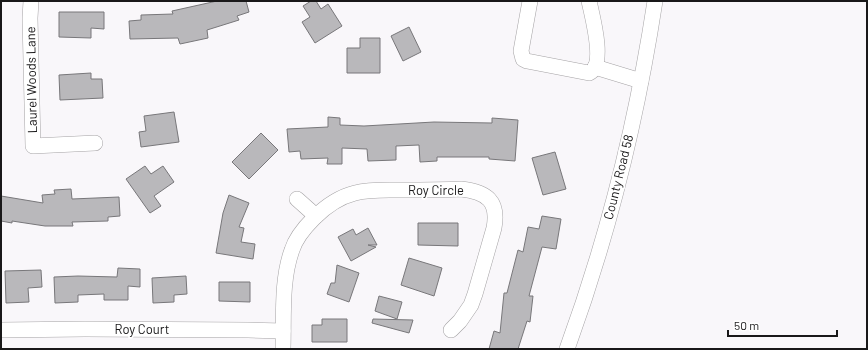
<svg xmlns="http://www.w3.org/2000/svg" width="868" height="350" viewBox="0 0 868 350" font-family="Barlow,sans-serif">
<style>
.building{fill:#b9b8bb;stroke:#78777a}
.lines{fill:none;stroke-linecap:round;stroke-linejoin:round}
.minor-casing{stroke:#a5a3a5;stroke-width:16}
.minor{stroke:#fff;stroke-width:15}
.labels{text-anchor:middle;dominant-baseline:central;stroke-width:3.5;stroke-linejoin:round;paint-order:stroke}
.street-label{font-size:13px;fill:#191819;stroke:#fff}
</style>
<rect width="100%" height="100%" fill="#f9f7fa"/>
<g class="building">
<polygon points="217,1 246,1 249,12 237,16 239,20 207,30 208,38 180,44 178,38 130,39 129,21 141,20 141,15 173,14 172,11"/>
<polygon points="311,1 316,1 321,9 328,4 342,26 315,43 302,22 310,17 303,6"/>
<polygon points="59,12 104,12 104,29 91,28 91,38 59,37"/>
<polygon points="409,27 421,52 403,61 391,36"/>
<polygon points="360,38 380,38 380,73 347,73 347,48 360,48"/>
<polygon points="91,73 91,79 102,79 103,98 60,100 59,75"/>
<polygon points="174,112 179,142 141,147 139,132 146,131 144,116"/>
<polygon points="328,117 340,118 340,125 364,126 434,122 492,123 492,118 518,120 515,161 489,159 489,157 437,157 437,161 420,162 419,145 396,146 396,160 368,161 367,149 342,148 342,164 327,164 328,158 301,159 300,151 289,152 287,129 328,127"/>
<polygon points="261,133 278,150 249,179 232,162"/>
<polygon points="555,152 566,189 543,195 532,158"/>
<polygon points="145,166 151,174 163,166 174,182 154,196 161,206 150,213 126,179"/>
<polygon points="71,189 72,199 119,197 120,216 108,217 108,221 72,222 73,226 45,226 12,221 12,223 1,221 1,196 43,203 42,195 55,194 54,190"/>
<polygon points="229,195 249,203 239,227 244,228 241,242 255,244 253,259 216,253 223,213"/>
<polygon points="542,216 561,219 556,249 542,247 529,296 533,296 530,322 527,321 518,349 489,349 494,331 500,333 504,293 507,293 518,250 523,252 528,227 539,229"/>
<polygon points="418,223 458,223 458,246 418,245"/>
<polygon points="368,228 377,245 368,245 376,247 351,261 338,237 353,229 356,235"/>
<polygon points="409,258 442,268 434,296 401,285"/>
<polygon points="337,265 359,273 349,302 327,294 331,283 335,283"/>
<polygon points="118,268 140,269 140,287 128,286 128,300 104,300 104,294 78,295 78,302 55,303 54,277 78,276 117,277"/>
<polygon points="41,270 42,287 28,288 29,302 6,303 5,271"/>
<polygon points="186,276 187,294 174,295 174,302 153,303 152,278"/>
<polygon points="219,282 250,282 250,302 219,301"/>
<polygon points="379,296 402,302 397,319 375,311"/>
<polygon points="322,319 347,319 347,342 312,342 312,325 322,325"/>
<polygon points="373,319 413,320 409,333 372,323"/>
</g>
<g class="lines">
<g class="minor-casing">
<g id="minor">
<polyline points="31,1 30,18 33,146 95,143"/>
<path d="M530 1 521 51 523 59 527 61 589 73C606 66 592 15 589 1"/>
<polyline points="595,67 641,81"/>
<polyline points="297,199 316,216"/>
<polyline points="1,330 85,329 248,330 283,331"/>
<path d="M283 349C284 317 281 280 292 250 296 237 305 227 314 218 326 206 339 197 355 193 370 189 386 190 401 190 421 190 441 190 461 189 487 192 499 201 494 228L475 294 471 305 460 321 451 330"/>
<path d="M567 349C608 237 637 119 655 1"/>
</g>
</g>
<use href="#minor" class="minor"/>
</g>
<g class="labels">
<g class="street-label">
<text transform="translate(31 80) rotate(-91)">Laurel Woods Lane</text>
<text transform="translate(618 177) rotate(-76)">County Road 58</text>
<text x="436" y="190">Roy Circle</text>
<text x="142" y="329">Roy Court</text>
</g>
</g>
<rect width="868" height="350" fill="none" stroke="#191819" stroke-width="4"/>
<path d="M728 330v6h109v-6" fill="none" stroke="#191819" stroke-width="2"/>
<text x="734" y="330" font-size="12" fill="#191819" stroke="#ffffff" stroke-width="3" paint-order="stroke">50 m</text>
</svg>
